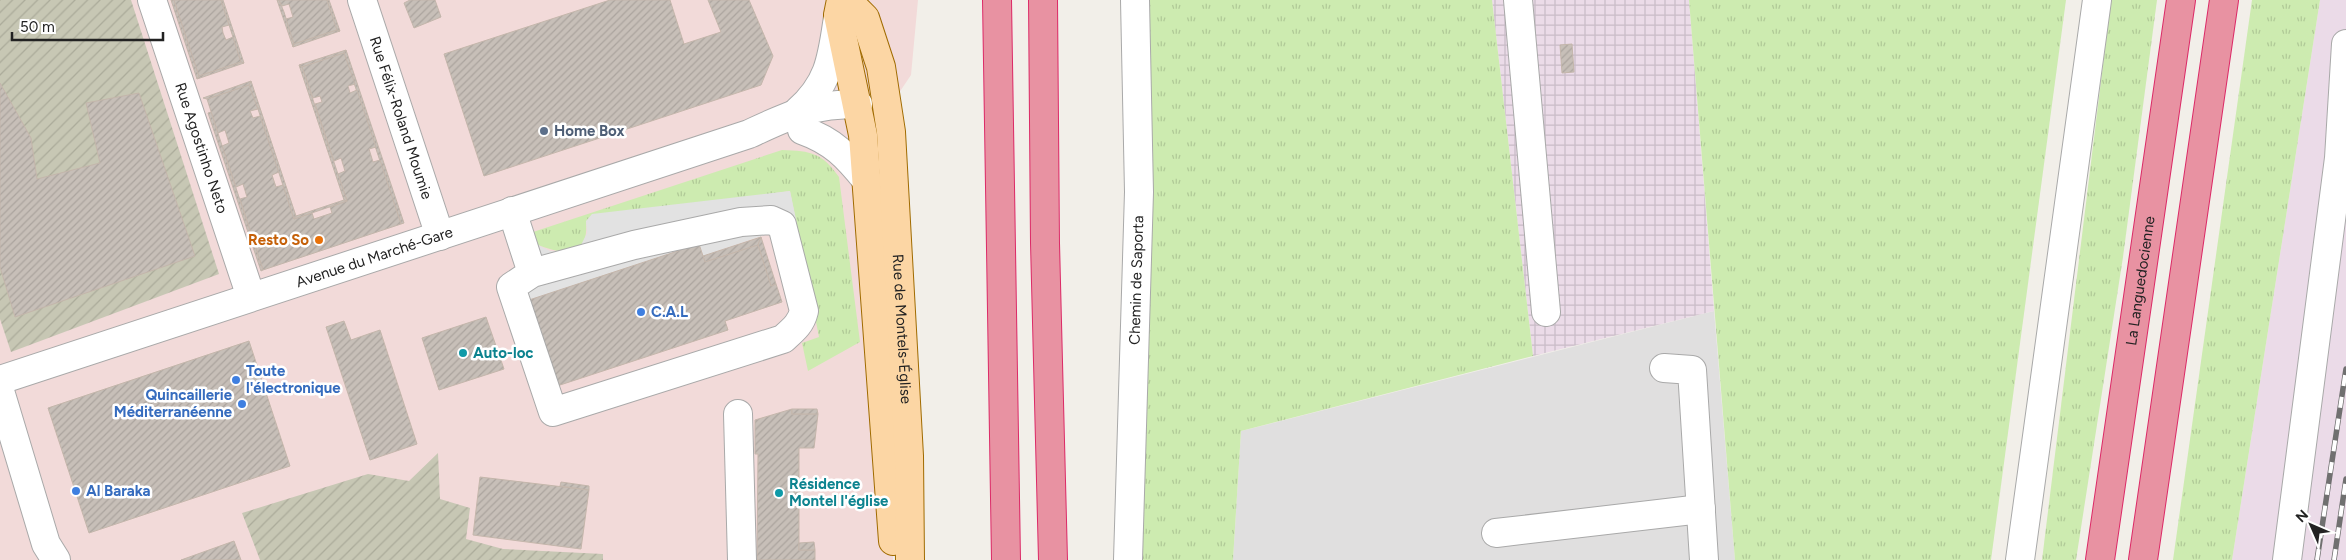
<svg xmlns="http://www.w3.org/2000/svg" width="2346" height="560" viewBox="0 0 2346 560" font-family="Figtree,sans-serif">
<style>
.residential{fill:#e0dfdf}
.commercial{fill:#f2dad9}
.industrial{fill:url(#industrial-grid)}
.railway{fill:#ebdbe8}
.construction{fill:url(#construction-furrows)}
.grass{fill:url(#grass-tufts)}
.parking{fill:#e2e2e2}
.building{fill:url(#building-hatch);stroke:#c4b6ab}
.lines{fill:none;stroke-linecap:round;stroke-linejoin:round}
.minor-casing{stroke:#a9a9a9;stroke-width:30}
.major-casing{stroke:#a06b00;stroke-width:30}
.highway-casing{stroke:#dc2a67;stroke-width:30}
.minor{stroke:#fff;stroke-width:28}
.major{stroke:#fcd6a4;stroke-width:28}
.highway{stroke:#e892a2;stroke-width:28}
.rail-casing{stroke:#707070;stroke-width:5.5}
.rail{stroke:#fff;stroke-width:4;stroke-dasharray:11;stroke-linecap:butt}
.service-dot{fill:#5c6f8a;stroke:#fff;stroke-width:2}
.food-dot{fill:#e8710a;stroke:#fff;stroke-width:2}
.shop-dot{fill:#3f7fe0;stroke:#fff;stroke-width:2}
.culture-dot{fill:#0f9aa8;stroke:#fff;stroke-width:2}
.labels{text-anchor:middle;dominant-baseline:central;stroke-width:5;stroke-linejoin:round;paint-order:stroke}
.street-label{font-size:15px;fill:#222;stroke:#fff}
.service-label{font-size:15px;font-weight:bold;fill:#4e5e75;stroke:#fff;text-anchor:start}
.food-label{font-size:15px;font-weight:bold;fill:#c56008;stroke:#fff;text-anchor:end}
.shop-label{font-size:15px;font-weight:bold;fill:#366cbe;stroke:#fff;text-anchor:start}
.culture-label{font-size:15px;font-weight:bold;fill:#0d838f;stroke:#fff;text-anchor:start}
</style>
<defs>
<pattern id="industrial-grid" width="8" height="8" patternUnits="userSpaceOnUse" patternTransform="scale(1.25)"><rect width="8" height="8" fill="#ebdbe8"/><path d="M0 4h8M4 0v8" fill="none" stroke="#c9bcc7"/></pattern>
<pattern id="construction-furrows" width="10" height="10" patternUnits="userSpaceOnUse" patternTransform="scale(1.25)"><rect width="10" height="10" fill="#c7c7b4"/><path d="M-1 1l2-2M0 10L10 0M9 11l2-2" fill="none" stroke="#abab9a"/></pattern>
<pattern id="grass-tufts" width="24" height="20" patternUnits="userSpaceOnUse" patternTransform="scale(1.25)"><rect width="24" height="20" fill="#cdebb0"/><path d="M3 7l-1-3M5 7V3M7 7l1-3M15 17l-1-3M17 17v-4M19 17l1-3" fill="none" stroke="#b0c997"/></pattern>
<pattern id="building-hatch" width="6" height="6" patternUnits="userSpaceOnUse" patternTransform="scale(1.25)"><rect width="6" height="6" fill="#c7bfb8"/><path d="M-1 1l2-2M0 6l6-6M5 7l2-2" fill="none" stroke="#aba49e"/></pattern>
</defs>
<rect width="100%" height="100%" fill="#f2efe9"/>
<polygon class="residential" points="1714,311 1735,560 1233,560 1241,431"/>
<polygon class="commercial" points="0,0 918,0 911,75 866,142 892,401 893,560 0,560"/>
<polygon class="industrial" points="1492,0 1689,0 1714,311 1533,356"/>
<polygon class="railway" points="2320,0 2346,0 2346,560 2232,560"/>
<g class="construction">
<polygon points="0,0 131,0 219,274 11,352 0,319"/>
<polygon points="438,453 440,499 470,508 466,539 503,549 603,554 603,560 260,560 242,513 368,474 409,481"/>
</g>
<g class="grass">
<polygon points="1150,0 1492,0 1533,356 1241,431 1233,560 1136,560"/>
<polygon points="1689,0 2066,0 1991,560 1735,560"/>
<polygon points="2111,0 2157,0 2123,257 2076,560 2042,560"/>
<polygon points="2252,0 2320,0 2232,560 2173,560"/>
<path d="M782 150C812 151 822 153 839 177L860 342 808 371 802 343 819 337 790 191 586 221C590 261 556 254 532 242L530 233Z"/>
</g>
<polygon class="parking" points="790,191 797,224 703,256 699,244 526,301 532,242 550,251 568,252 581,245 587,233 586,221 592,214"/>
<g class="building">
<polygon points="171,0 174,0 199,76 197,79"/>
<polygon points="174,0 221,0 229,25 222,27 223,33 226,40 233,37 241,62 199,76"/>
<polygon points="221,0 223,0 244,63 241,62"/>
<polygon points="277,0 279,0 284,12 294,44 293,47"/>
<polygon points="279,0 327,0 337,30 294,44 286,19 293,17 289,4 282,6"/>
<polygon points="327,0 329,0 340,31 337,30"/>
<polygon points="435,0 441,17 414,28 404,3 410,0"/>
<polygon points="610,0 670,0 684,44 721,32 708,0 749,0 773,56 761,85 484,176 444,54"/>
<polygon points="337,30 340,31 293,47 294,44"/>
<polygon points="1572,44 1574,72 1562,73 1560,45"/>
<polygon points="346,50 344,53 302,67 299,65"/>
<polygon points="346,50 404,223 401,224 344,53"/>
<polygon points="344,53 355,84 348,86 350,93 357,90 376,147 369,149 373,162 380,160 401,224 263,270 240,199 247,197 243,184 236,187 222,146 229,143 225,130 218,133 207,99 249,85 258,109 250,111 253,118 260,116 279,172 272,175 276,187 283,185 294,219 312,213 314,219 332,213 330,207 347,201 338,174 345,171 341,158 334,161 315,104 322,102 320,96 313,98 302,67"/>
<polygon points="241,62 244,63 197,79 199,76"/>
<polygon points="299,65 302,67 347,201 344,200"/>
<polygon points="251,81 260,108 258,109 249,85"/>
<polygon points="251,81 249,85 207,99 203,98"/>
<polygon points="0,83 31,138 37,179 100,163 86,103 139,93 195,256 15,317 0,267"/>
<polygon points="260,108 296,216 294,219 258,109"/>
<polygon points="211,112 263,270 261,271 208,113"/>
<polygon points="344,200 347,201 294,219 296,216"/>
<polygon points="761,237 758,245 705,262 703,256"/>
<polygon points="761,237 776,284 771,286 758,245"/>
<polygon points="699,244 705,262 758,245 771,286 776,284 782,302 725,321 728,330 554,387 526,301"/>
<polygon points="486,317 504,369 439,390 422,338"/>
<polygon points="344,321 351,340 380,330 417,444 370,460 326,327"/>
<polygon points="249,341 290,466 89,533 48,408"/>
<polygon points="792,409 792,414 818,414 814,448 799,448 799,550 815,550 815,560 757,560 758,454 755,454 755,420"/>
<polygon points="792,409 817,409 818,414 792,414"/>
<polygon points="480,477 589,490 581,549 473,535"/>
<polygon points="561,482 589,486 589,490 560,486"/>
<polygon points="234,541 241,560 181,560"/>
<polygon points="814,542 815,550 799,550 799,543"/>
</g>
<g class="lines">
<g class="minor-casing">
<g id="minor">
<path id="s1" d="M152 0 251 297"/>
<path id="s2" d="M362 0 440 236"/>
<polyline points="1518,0 1546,312"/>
<path d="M798 111C830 83 832 57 838 17"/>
<path d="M802 130C833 141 847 156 867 181"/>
<path d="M512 211 532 273 634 245 741 222 771 220 782 225 804 311C801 324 793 330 783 339L553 412 511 287 532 273"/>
<polyline points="1664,368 1692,370 1704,560"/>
<path id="s3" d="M0 380 749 134C790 115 811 104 858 104"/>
<polyline points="0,391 46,544 56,560"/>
<polyline points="738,414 742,560"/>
<polyline points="1496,533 1701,509"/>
<path id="s4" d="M1128 560 1139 192 1135 0"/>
<polyline points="2020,560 2097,0"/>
<polyline points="2287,560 2339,158 2346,44"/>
</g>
</g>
<g class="major-casing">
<g id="major">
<polyline points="841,0 838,15 863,135 893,541"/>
<path id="s5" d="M847 0 865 18 881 67 891 132 909 456 910 560"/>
</g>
</g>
<g class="highway-casing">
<g id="highway">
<polyline points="997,0 1006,560"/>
<polyline points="1043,0 1045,243 1053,560"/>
<path id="s6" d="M2100 560 2181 0"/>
<polyline points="2143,560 2224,0"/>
</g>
</g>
<use href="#minor" class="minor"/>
<use href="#major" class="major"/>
<use href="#highway" class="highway"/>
<g class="rail-casing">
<g id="rail">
<polyline points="2317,560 2346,369"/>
<polyline points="2334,560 2346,479"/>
</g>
</g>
<use href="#rail" class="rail"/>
</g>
<circle class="service-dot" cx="544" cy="131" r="5"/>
<circle class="food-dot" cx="319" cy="240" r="5"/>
<g class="shop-dot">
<circle cx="641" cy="312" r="5"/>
<circle cx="236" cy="380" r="5"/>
<circle cx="242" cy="404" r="5"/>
<circle cx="76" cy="491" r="5"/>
</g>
<g class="culture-dot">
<circle cx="463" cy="353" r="5"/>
<circle cx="779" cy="493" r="5"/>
</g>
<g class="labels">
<g class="street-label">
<text stroke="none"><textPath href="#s2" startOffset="124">Rue Félix-Roland Moumie</textPath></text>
<text stroke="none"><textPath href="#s1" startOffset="156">Rue Agostinho Neto</textPath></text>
<text stroke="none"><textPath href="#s3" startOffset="394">Avenue du Marché-Gare</textPath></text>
<text stroke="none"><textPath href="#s4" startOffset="280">Chemin de Saporta</textPath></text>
<text stroke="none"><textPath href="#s6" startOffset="282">La Languedocienne</textPath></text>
<text stroke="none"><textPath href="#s5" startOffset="340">Rue de Montels-Église</textPath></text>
</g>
<g class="service-label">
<text x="554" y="131">Home Box</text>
</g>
<g class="food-label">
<text x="309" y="240">Resto So</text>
</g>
<g class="shop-label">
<text x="651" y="312">C.A.L</text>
<text x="246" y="371">Toute<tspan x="246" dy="17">l'électronique</tspan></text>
<text x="232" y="395" text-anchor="end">Quincaillerie<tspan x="232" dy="17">Méditerranéenne</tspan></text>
<text x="86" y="491">Al Baraka</text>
</g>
<g class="culture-label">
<text x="473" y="353">Auto-loc</text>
<text x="789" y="484">Résidence<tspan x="789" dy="17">Montel l'église</tspan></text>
</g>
</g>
<g transform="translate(2311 525) rotate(315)" stroke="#ffffff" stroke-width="4" paint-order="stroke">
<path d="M0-4L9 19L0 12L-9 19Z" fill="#222222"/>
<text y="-8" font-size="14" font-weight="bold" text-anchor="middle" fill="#222222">N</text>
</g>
<path d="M12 32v8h151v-8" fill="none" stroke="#222222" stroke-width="2.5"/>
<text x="20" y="32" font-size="15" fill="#222222" stroke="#ffffff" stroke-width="4" paint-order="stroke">50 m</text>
</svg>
